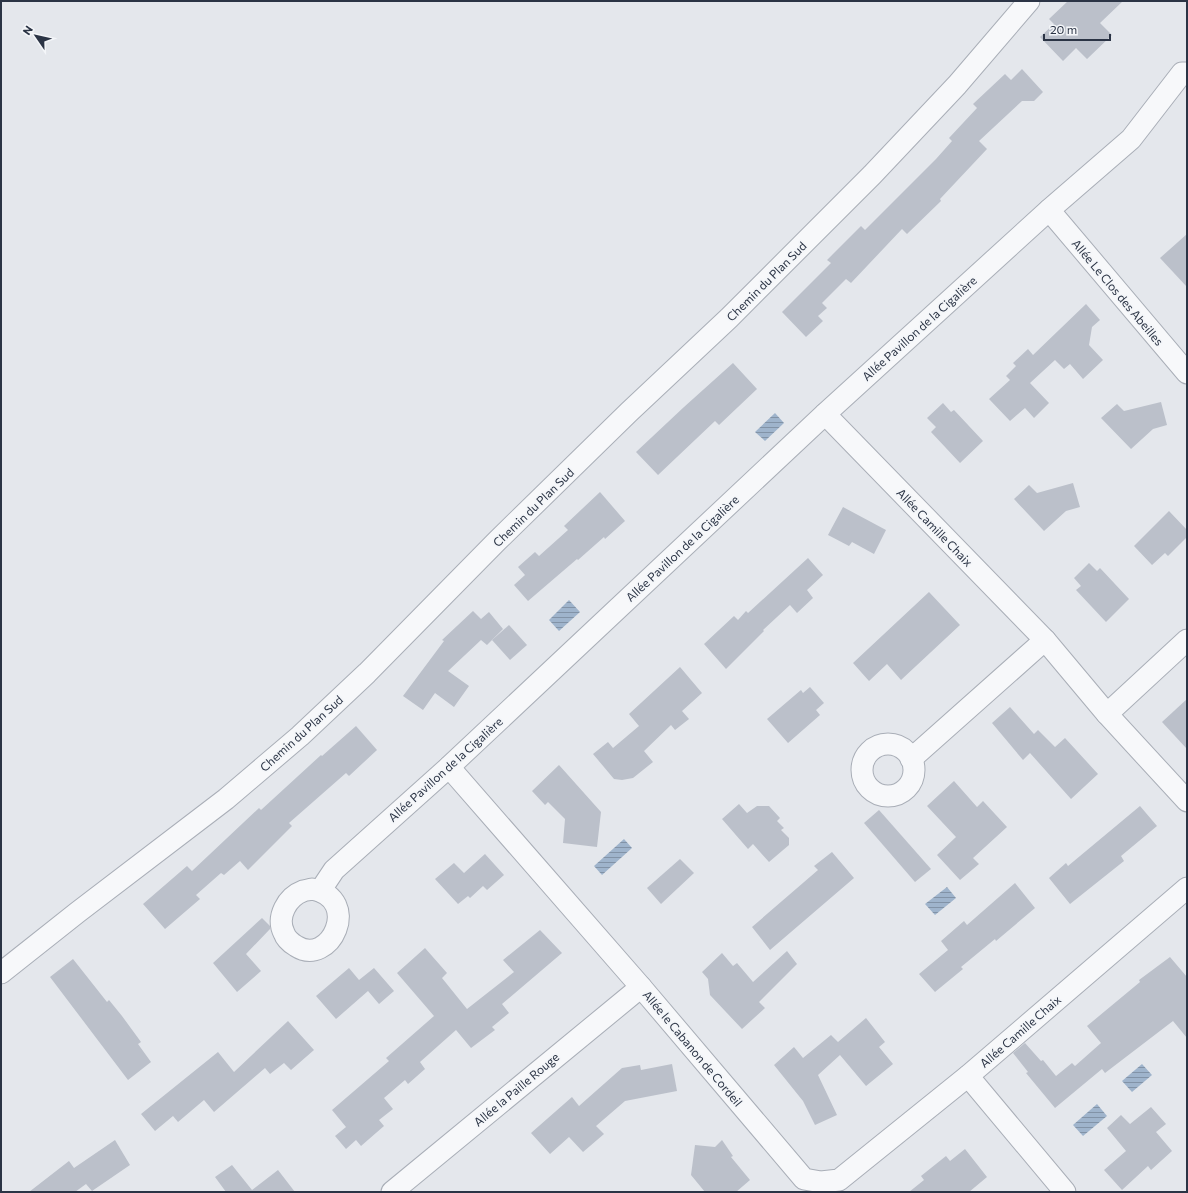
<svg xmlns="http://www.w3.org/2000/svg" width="1188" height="1193" viewBox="0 0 1188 1193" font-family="Commissioner,sans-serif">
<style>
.water{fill:url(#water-rules)}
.building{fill:#bbc0ca}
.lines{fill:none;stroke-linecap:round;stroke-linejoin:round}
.street-casing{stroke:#a9aeb7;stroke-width:23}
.street{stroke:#f7f8fa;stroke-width:21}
.labels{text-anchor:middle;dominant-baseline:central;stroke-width:3.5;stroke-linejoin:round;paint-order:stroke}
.street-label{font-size:12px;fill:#2b3445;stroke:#f4f6f9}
</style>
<defs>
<pattern id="water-rules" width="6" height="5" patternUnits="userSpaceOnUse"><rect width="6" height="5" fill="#9fb4cc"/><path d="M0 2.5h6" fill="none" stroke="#8293a7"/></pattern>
</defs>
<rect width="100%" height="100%" fill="#e4e7ec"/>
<g class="water">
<polygon points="775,413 784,423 765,441 755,432"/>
<polygon points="569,600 580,612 559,631 549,620"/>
<polygon points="624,839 632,848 602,875 594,866"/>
<polygon points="947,887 956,898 935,915 925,904"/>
<polygon points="1142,1064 1152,1075 1132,1092 1122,1081"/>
<polygon points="1097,1104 1107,1116 1083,1136 1073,1125"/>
</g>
<g class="building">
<polygon points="1068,1 1123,1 1100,23 1112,35 1087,59 1076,48 1063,61 1040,37 1054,24 1049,19"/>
<polygon points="1022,69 1043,92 1034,101 1022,101 979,141 987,149 940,199 941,201 907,234 902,229 851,283 846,279 822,303 827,308 818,316 823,321 806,337 782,312 831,263 827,260 861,226 865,230 936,159 952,141 949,138 977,108 973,104 1005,74 1011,80"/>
<polygon points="1187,234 1187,287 1160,258"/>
<polygon points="1086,304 1100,320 1092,327 1089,345 1103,360 1083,379 1070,364 1064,369 1055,360 1030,383 1049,403 1034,418 1025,408 1010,421 989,399 1010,380 1006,376 1016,366 1013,363 1028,349 1033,355"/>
<polygon points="733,363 757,389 719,425 715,421 658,475 636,452 684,407"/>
<polygon points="1161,402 1167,425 1153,429 1131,449 1101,418 1117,404 1124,411"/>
<polygon points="943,403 951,412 954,410 983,441 960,463 931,432 936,427 927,418"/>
<polygon points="1073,483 1080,507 1066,511 1044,531 1014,499 1029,485 1037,493"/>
<polygon points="600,492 625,521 605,539 604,537 578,560 577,559 528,601 514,585 525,575 518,567 535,552 539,556 568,530 564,526"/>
<polygon points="843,507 886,530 874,554 852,542 849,546 828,535"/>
<polygon points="1169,511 1187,530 1187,537 1168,556 1165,553 1152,565 1134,546"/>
<polygon points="808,558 823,575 807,590 813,598 797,613 790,605 763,630 764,631 726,669 704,644 734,616 738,620 746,611 748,613"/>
<polygon points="1089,563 1097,571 1100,568 1129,599 1106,622 1076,590 1081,586 1074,578"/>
<polygon points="929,592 960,625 901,680 887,664 869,681 853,663"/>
<polygon points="473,611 481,619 489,612 503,629 487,645 481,640 448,671 469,686 454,707 435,693 423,710 403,696 444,641 442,640"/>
<polygon points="509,625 527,645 510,660 492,640"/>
<polygon points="680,667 702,693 682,711 689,719 675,730 671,725 644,751 653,762 633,778 622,780 614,779 593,754 608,742 613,748 639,726 629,714"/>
<polygon points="810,687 824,703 816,710 820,715 788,743 767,719 801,690 803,693"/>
<polygon points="1187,699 1187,749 1162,722"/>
<polygon points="1010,707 1034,734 1038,730 1055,747 1065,738 1098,774 1071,799 1030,753 1023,760 992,723"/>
<polygon points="356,726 377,750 349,776 346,773 289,823 292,826 248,870 240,861 224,875 221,873 196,895 200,899 165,929 143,904 187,866 192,871 259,808 261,810 321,755 322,756"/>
<polygon points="559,765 601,812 597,847 563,843 565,819 548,802 545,805 532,791"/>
<polygon points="954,781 977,807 983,801 1007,827 973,858 979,864 960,880 937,855 956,837 927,806"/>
<polygon points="739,804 747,813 757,806 769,806 780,818 777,821 784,828 781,830 789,838 789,845 769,862 753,844 748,849 722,819"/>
<polygon points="1140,806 1157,826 1121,856 1124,861 1070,904 1049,878 1066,863 1068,866"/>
<polygon points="879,810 931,869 915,882 864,823"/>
<polygon points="832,852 854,878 770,950 752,927 818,870 814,866"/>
<polygon points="485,854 504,875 487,890 483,886 470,898 468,896 458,904 435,879 454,863 464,873"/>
<polygon points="680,859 694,873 661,904 647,888"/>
<polygon points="1015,883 1035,908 996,941 995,939 961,967 963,969 935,992 919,974 948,950 941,941 964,921 967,925"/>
<polygon points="262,918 270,926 270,929 246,954 261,971 237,992 213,963"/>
<polygon points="540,930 562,953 502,1004 509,1013 492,1027 495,1030 471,1048 456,1030 420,1062 425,1069 408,1084 405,1080 384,1098 393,1109 379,1120 384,1126 361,1146 356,1140 346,1149 335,1136 346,1127 332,1110 389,1061 386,1058 434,1016 397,973 425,948 447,973 442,978 467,1009 514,972 503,960"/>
<polygon points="787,951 797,964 759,1002 765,1008 742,1029 710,995 708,979 702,972 722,953 733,966 737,963 753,982"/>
<polygon points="1170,957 1187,977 1187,1038 1173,1021 1105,1073 1102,1069 1055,1108 1026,1073 1028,1072 1013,1053 1025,1043 1041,1061 1043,1060 1056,1076 1072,1063 1075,1066 1101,1043 1087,1026 1140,982 1139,980"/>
<polygon points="73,959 107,1002 109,1000 122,1016 141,1042 138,1044 151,1062 128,1080 50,977"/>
<polygon points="349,968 359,980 374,968 394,991 379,1004 368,991 336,1019 316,996"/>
<polygon points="866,1018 885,1042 879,1047 893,1064 866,1086 840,1055 818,1075 837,1115 815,1125 803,1101 774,1065 794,1047 803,1058 831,1035 838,1042"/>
<polygon points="288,1021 314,1050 291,1070 284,1063 270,1074 265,1068 214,1112 204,1100 178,1122 173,1116 155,1131 141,1114 218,1052 234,1072"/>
<polygon points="672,1064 677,1091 625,1101 596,1126 604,1134 583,1152 569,1137 550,1154 531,1133 572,1097 579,1106 622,1068 640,1065 641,1070"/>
<polygon points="1151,1107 1166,1124 1156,1132 1172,1151 1151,1170 1148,1166 1122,1190 1104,1170 1126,1151 1107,1128 1121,1115 1130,1124"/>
<polygon points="115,1140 130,1165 92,1191 86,1184 75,1192 29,1192 69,1161 74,1168"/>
<polygon points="722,1140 733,1156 731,1157 750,1180 736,1192 705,1192 691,1175 695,1145 715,1147"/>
<polygon points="965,1149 987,1177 969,1192 909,1192 924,1180 921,1176 946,1156 950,1161"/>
<polygon points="232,1165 252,1190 278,1170 295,1192 226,1192 215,1177"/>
</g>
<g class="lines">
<g class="street-casing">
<g id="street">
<polyline points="1049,210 1187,373"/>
<polyline points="825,414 1045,640 1107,714 1187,801"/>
<polyline points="1107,714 1187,640"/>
<circle cx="888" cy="770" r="26"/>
<polyline points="911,759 1045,640"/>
<polyline points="449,767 641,987 804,1179 821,1182 839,1180 968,1076 1187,888"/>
<path d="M312 889C363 899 330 968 296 946 291 943 286 939 284 933 276 917 287 897 303 891 306 890 309 890 312 889Z"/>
<polyline points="320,891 334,870 449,767 825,414 1049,210 1131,139 1182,73 1187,73"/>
<polyline points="1,973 78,912 226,799 300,736 367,673 497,541 629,412 729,318 872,175 957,85 1029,1"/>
<polyline points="968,1076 1065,1192"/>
<polyline points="392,1192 641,987"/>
</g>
</g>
<use href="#street" class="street"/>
</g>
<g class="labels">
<g class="street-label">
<text transform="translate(766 281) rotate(-45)">Chemin du Plan Sud</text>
<text transform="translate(1118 292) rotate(50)">Allée Le Clos des Abeilles</text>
<text transform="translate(919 328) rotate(-42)">Allée Pavillon de la Cigalière</text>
<text transform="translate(533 507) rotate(-44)">Chemin du Plan Sud</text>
<text transform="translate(935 527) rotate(46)">Allée Camille Chaix</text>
<text transform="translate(682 548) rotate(-43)">Allée Pavillon de la Cigalière</text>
<text transform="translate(301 733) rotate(-42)">Chemin du Plan Sud</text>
<text transform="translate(445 769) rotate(-42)">Allée Pavillon de la Cigalière</text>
<text transform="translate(1020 1031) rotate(-41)">Allée Camille Chaix</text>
<text transform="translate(693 1048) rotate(50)">Allée le Cabanon de Cordeil</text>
<text transform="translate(516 1089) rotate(-40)">Allée la Paille Rouge</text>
</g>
</g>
<rect width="1188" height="1193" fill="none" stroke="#2b3445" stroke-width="4"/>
<g transform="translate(36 36) rotate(304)" stroke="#f4f6f9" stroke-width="3" paint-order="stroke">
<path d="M0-3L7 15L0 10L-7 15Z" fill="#2b3445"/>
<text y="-6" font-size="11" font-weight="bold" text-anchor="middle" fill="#2b3445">N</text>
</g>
<path d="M1044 34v6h66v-6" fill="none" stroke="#2b3445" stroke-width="2"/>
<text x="1050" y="34" font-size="12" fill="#2b3445" stroke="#f4f6f9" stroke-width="3" paint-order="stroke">20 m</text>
</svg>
